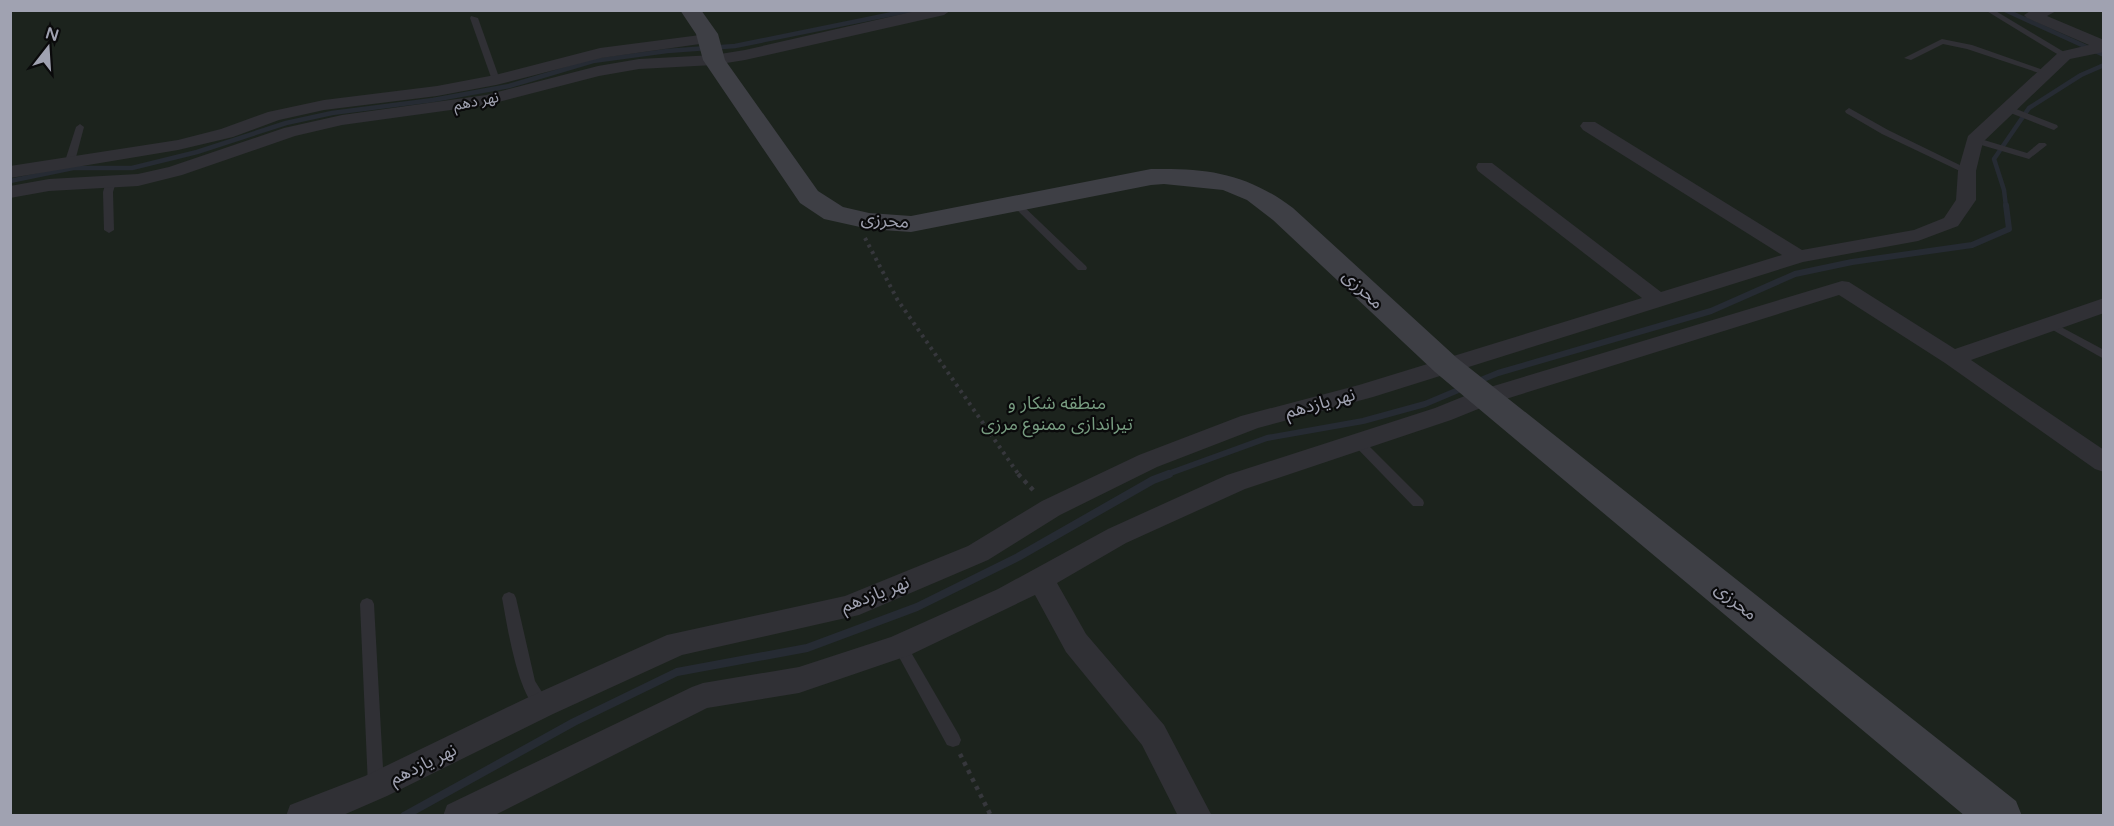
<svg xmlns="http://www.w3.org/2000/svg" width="2114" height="826" viewBox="0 0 2114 826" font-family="'Varela Round','Noto Sans Arabic',sans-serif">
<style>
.green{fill:#1c231d}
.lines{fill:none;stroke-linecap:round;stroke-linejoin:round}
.stream-far2{stroke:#262b33;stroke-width:4.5}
.stream-far1{stroke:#262b33;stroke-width:6}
.stream{stroke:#262b33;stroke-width:8}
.path-far1{stroke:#36373c;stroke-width:4;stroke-dasharray:3 4.5;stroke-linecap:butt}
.path{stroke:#36373c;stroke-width:4.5;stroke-dasharray:4 5;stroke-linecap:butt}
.lane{fill:#303035;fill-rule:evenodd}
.street{fill:#303035;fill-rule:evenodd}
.secondary{fill:#3e3f45;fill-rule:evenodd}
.labels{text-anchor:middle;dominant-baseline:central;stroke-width:4.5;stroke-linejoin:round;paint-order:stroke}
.far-street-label{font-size:15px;fill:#a0a2b1;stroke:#0a0a0b}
.street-label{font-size:18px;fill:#a0a2b1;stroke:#0a0a0b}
.park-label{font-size:18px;fill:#779c80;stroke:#0a0a0b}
</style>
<rect width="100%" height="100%" fill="#0f0f10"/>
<rect class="green" x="11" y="11" width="2092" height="804"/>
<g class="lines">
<g class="stream-far2">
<polyline points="2005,10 2104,55"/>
<polyline points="10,181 73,168 132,168 197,152 286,123 332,113 433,100 509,86 593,61 667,51 735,46 912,10"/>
<polyline points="2006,207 2004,190 1994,159 2029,108 2081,75 2104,65"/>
</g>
<g class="stream-far1">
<polyline points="1476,382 1498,373 1711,311 1795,274 1852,262 1972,245 2009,229 2006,205"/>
<polyline points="1165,475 1267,438 1363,421 1425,404 1463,388"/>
</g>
<polyline class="stream" points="404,816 574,722 677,672 807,648 917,607 1018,557 1153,480 1169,474"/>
<polyline class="path-far1" points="865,238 897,299 1019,475"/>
<g class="path">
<polyline points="1018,474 1035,492"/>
<polyline points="960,754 991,816"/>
</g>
<g class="lane">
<polygon points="1985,10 1994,10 2069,55 2062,57"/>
<polygon points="471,16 478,18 500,80 499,82 492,80 470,18"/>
<polygon points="1942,39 1972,45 2049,72 2042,74 1967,49 1943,44 1911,60 1904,58"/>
<polygon points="2006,105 2057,125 2058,127 2054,130 2051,129 2003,110 2003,106"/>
<polygon points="1849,108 1888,130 1972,171 1967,174 1964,173 1882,134 1846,113 1845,111"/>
<polygon points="80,124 84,127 75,161 70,164 67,163 65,161 76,127"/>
<polygon points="1974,137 2027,153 2039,143 2045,143 2047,145 2029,159 1971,142 1971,138"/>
<polygon points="111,179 116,182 113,192 114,230 109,233 104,230 103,192 106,182"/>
<polygon points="1016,201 1019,202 1086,266 1087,268 1086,270 1078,270 1013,206 1013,202"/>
<polygon points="2048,320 2104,350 2104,359 2044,325 2042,323"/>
<polygon points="1357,437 1361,438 1423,500 1424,503 1423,506 1413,506 1353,444 1351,441 1353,438"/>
<path d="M509 592 514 594 516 598 535 681 550 705 547 710C520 719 506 617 502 598L504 594Z"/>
<polygon points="367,598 372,600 374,604 384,786 382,791 376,793 370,791 368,786 360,604 362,600"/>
<polygon points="900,640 905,642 959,735 961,740 959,745 953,747 947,745 893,646 895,642"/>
</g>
<g class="street">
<polygon points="920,10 951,10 944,15 745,60 714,65 639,69 599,76 487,105 342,125 295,136 182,175 138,186 49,191 10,198 10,186 49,179 138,174 169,167 284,128 342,115 486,95 598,66 639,59 714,55 745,50"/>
<polygon points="2032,10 2058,10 2047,16 2104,40 2104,52 2070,59 1983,142 1976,171 1976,200 1958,226 1918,241 1803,262 1373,397 1258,428 1157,467 1060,515 988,560 859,615 682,655 553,714 387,796 341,816 286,816 290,805 365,776 531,696 667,635 845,596 968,546 1042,501 1139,455 1241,416 1359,385 1642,298 1478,171 1476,167 1478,163 1492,163 1661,292 1782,255 1583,130 1580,126 1583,122 1595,122 1802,250 1914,230 1944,218 1956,200 1958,171 1968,136 2059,52 2089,45 2027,18 2024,15"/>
<polygon points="708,34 714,36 716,39 714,42 601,58 496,85 437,96 324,110 279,120 233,137 178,150 10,178 10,166 178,140 221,129 268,112 324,100 437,86 495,75 600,48"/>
<polygon points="1842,281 1849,282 1955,349 2104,298 2104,313 1971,360 2104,450 2104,472 2095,469 1945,363 1839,295 1493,403 1451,420 1245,489 1126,543 1057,583 1086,634 1164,725 1212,816 1178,816 1142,745 1066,652 1035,595 910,655 799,693 707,708 493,816 443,816 447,805 692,687 703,683 799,667 891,637 998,589 1108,529 1227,475 1435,408 1477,391"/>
</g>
<path class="secondary" d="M680 10H701L718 34 725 60 818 191 843 207 869 213 911 216 1151 169C1208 168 1246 173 1293 208L1457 358 2016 801 2022 816H1965L1435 372 1273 220 1247 200 1223 190 1164 184 1151 185 911 232 869 229 824 219 800 203 703 60 696 34Z"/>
</g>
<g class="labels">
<g class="far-street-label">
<text transform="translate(476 101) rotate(-11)">نهر دهم</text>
</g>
<g class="street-label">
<text transform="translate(885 220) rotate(5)">محرزی</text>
<text transform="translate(1363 289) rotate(43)">محرزی</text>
<text transform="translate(1320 403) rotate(-15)">نهر یازدهم</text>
<text transform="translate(875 594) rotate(-21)">نهر یازدهم</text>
<text transform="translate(1736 601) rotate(39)">محرزی</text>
<text transform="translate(423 764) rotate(-26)">نهر یازدهم</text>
</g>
<g class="park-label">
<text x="1057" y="403">منطقه شکار و<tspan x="1057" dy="21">تیراندازی ممنوع مرزی</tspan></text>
</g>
</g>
<rect width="2114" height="826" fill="none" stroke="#a0a2b1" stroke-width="24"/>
<g transform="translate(48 48) rotate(17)" stroke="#0a0a0b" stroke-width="4.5" paint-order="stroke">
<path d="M0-4.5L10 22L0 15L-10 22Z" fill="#a0a2b1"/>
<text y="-9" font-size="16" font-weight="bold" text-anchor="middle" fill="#a0a2b1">N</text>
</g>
</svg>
